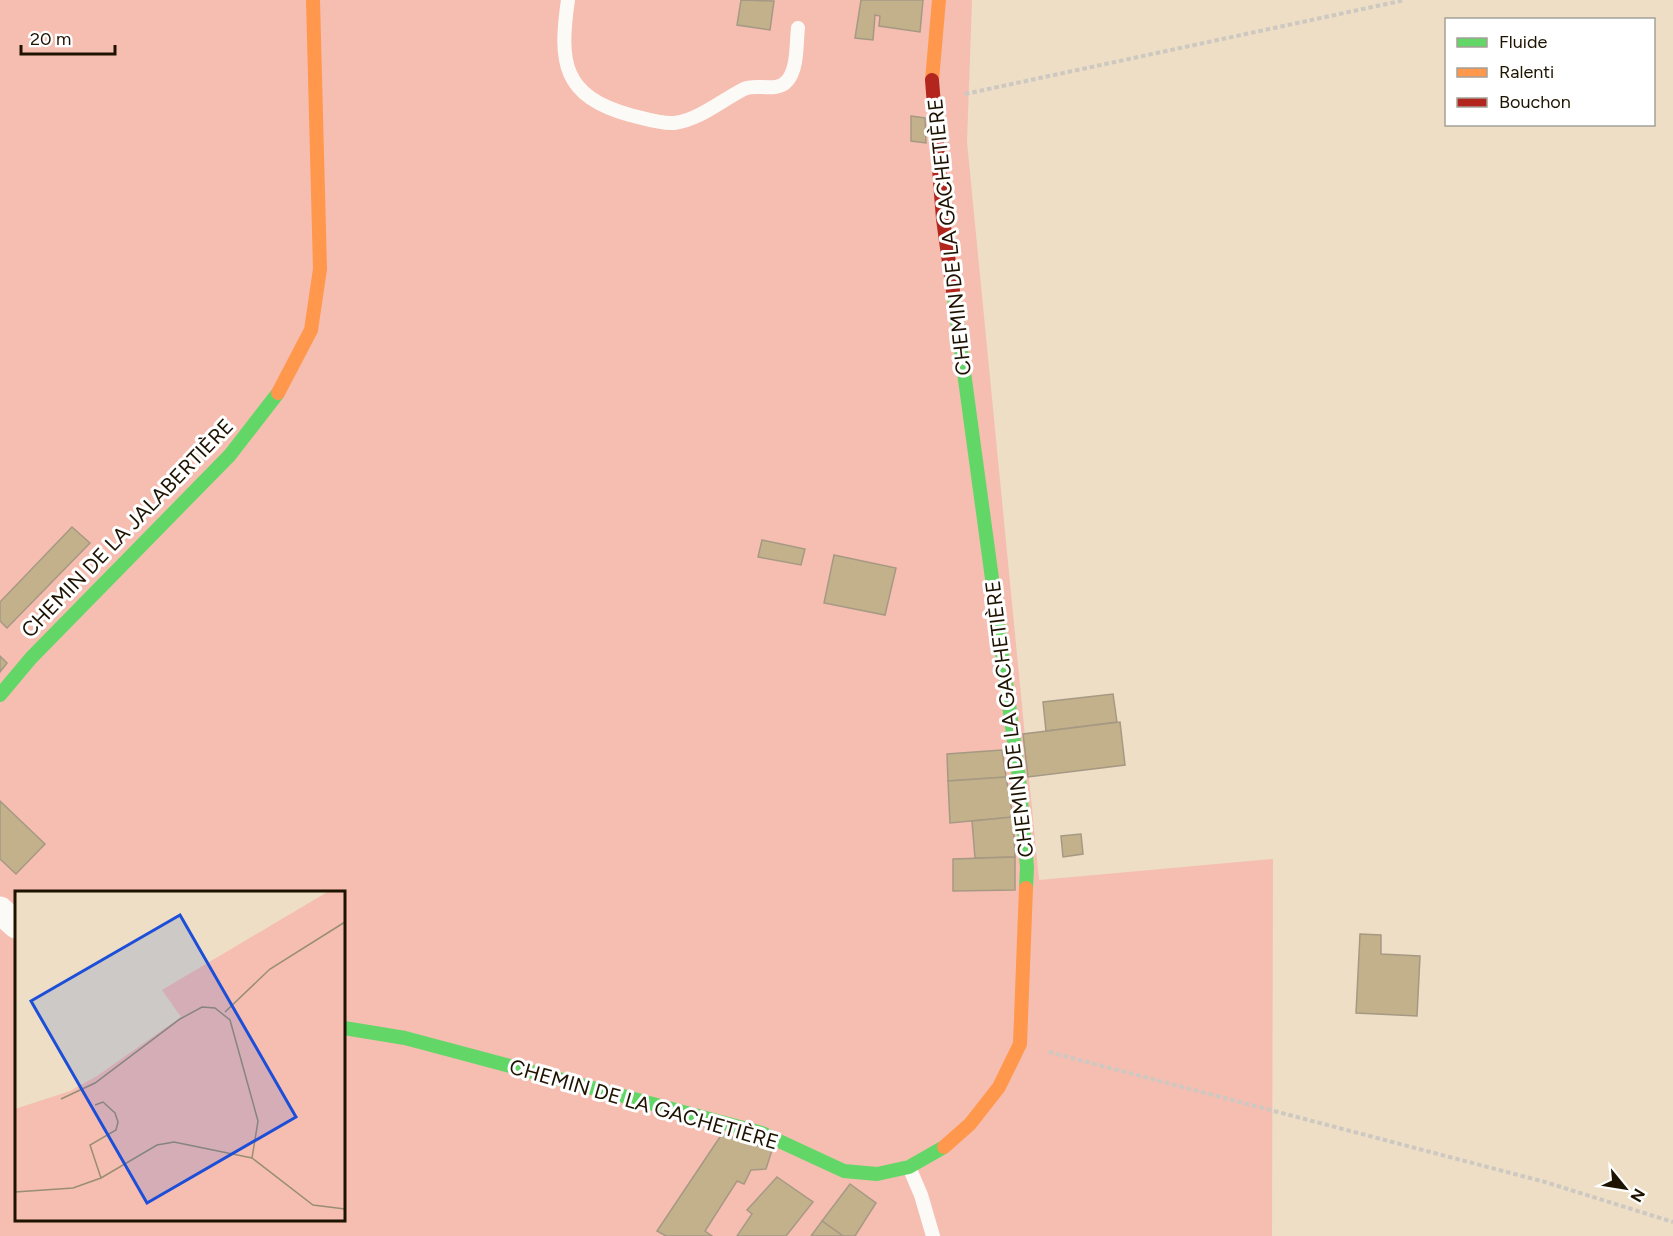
<svg xmlns="http://www.w3.org/2000/svg" width="1673" height="1236" viewBox="0 0 1673 1236" font-family="Figtree,sans-serif">
<style>
.green{fill:#f5beb1;fill-rule:evenodd}
.building{fill:#c3b18b;stroke:#a69984;stroke-width:1.5}
.lines{fill:none;stroke-linecap:round;stroke-linejoin:round}
.path{stroke:#cdc8c1;stroke-width:4;stroke-dasharray:4.5 3;stroke-linecap:butt}
.lane{stroke:#fcfaf6;stroke-width:14}
.street{stroke:#fcfaf6;stroke-width:27}
.fast{stroke:#63d668;stroke-width:14}
.slow{stroke:#ff974d;stroke-width:14}
.jam{stroke:#b3261e;stroke-width:14}
.labels{text-anchor:middle;dominant-baseline:central;stroke-width:6;stroke-linejoin:round;paint-order:stroke}
.street-label{font-size:21px;fill:#1e1300;stroke:#fff}
.inset-road{fill:none;stroke:#9a8d76;stroke-width:1.5}
.view{fill:#1d4ed8;fill-opacity:0.15;stroke:#1d4ed8;stroke-width:3}
.inset-edge{fill:none;stroke:#1e1300;stroke-width:3}
</style>
<rect width="100%" height="100%" fill="#eddec5"/>
<path class="green" d="M0 0H972L967 142 1039 880 1273 859 1272 1236H0ZM16 892H344V1220H16Z"/>
<g class="building">
<polygon points="741,0 774,1 770,30 737,25"/>
<polygon points="861,0 923,0 920,32 879,26 880,16 875,15 873,40 855,38"/>
<polygon points="911,116 925,118 926,143 911,141"/>
<polygon points="72,527 90,543 7,628 0,621 0,602"/>
<polygon points="762,540 805,549 801,565 758,557"/>
<polygon points="834,555 896,568 885,615 824,603"/>
<polygon points="0,656 7,663 0,672"/>
<polygon points="1113,694 1117,722 1046,731 1043,702"/>
<polygon points="1120,722 1125,765 1028,777 1023,734"/>
<polygon points="1002,750 1006,777 948,781 947,754"/>
<polygon points="1006,777 1013,817 950,823 948,781"/>
<polygon points="0,801 45,844 16,874 0,859"/>
<polygon points="1013,817 1015,857 975,858 972,821"/>
<polygon points="1081,834 1083,854 1063,857 1061,836"/>
<polygon points="1015,857 1015,890 953,891 953,859"/>
<polygon points="1360,934 1381,935 1381,954 1420,956 1417,1016 1356,1013"/>
<polygon points="722,1134 772,1150 766,1169 751,1170 744,1184 737,1181 705,1231 712,1236 666,1236 657,1231"/>
<polygon points="777,1177 813,1202 786,1236 737,1236 752,1214 747,1210"/>
<polygon points="850,1184 876,1203 855,1236 843,1236 822,1221"/>
<polygon points="822,1221 843,1236 811,1236"/>
</g>
<g class="lines">
<g class="path">
<polyline points="965,94 1405,0"/>
<polyline points="1049,1052 1545,1182 1673,1222"/>
</g>
<g class="lane">
<path d="M568 0C559 62 562 96 630 115 643 118 660 124 674 123 699 120 722 100 744 89 756 83 777 93 787 81 798 69 796 44 798 28"/>
<polyline points="909,1167 921,1195 933,1236"/>
</g>
<polyline class="street" points="0,910 16,925"/>
<g class="fast">
<polyline points="953,291 1019,778 1027,867 1026,888"/>
<polyline points="0,695 31,658 230,455 278,393"/>
<polyline points="344,1028 405,1038 762,1133 844,1171 877,1174 909,1167 944,1147"/>
</g>
<g class="slow">
<polyline points="932,80 939,0"/>
<polyline points="278,393 311,330 320,269 313,0"/>
<polyline points="944,1147 970,1124 999,1087 1020,1044 1026,888"/>
</g>
<polyline class="jam" points="932,80 943,219 953,291"/>
</g>
<g class="labels">
<g class="street-label">
<text transform="translate(949 237) rotate(-96)">CHEMIN DE LA GACHETIÈRE</text>
<text transform="translate(127 528) rotate(-46)">CHEMIN DE LA JALABERTIÈRE</text>
<text transform="translate(1009 719) rotate(-97)">CHEMIN DE LA GACHETIÈRE</text>
<text transform="translate(644 1104) rotate(16)">CHEMIN DE LA GACHETIÈRE</text>
</g>
</g>
<g transform="translate(15 891)">
<rect width="330" height="330" fill="#eddec5"/>
<path d="M314 0H330V330H0V218L55 200 82 185 166 126 147 99Z" fill="#f5beb1"/>
<path class="inset-road" d="M210 121 255 78 330 31M46 208 80 192 165 128 187 116 200 117 215 129 243 230 237 267M80 214 88 211 100 222 103 231 101 239 75 254 86 287M0 301 58 297 86 287 142 254 159 251 237 267 298 314 330 318"/>
<path class="view" d="M165 24 281 226 132 312 16 110Z"/>
<rect width="330" height="330" class="inset-edge"/>
</g>
<rect x="1445" y="18" width="210" height="108" fill="#ffffff" stroke="#a5a199" stroke-width="1.5"/>
<rect x="1457" y="38" width="30" height="9" fill="#63d668" stroke="#a5a199" stroke-width="1.5"/>
<text x="1499" y="48" font-size="18" fill="#1e1300">Fluide</text>
<rect x="1457" y="68" width="30" height="9" fill="#ff974d" stroke="#a5a199" stroke-width="1.5"/>
<text x="1499" y="78" font-size="18" fill="#1e1300">Ralenti</text>
<rect x="1457" y="98" width="30" height="9" fill="#b3261e" stroke="#a5a199" stroke-width="1.5"/>
<text x="1499" y="108" font-size="18" fill="#1e1300">Bouchon</text>
<g transform="translate(1625 1188) rotate(120)" stroke="#ffffff" stroke-width="4.5" paint-order="stroke">
<path d="M0-4.5L10 22L0 15L-10 22Z" fill="#1e1300"/>
<text y="-9" font-size="16" font-weight="bold" text-anchor="middle" fill="#1e1300">N</text>
</g>
<path d="M21 45v9h94v-9" fill="none" stroke="#1e1300" stroke-width="3"/>
<text x="30" y="45" font-size="18" fill="#1e1300" stroke="#ffffff" stroke-width="4.5" paint-order="stroke">20 m</text>
</svg>
